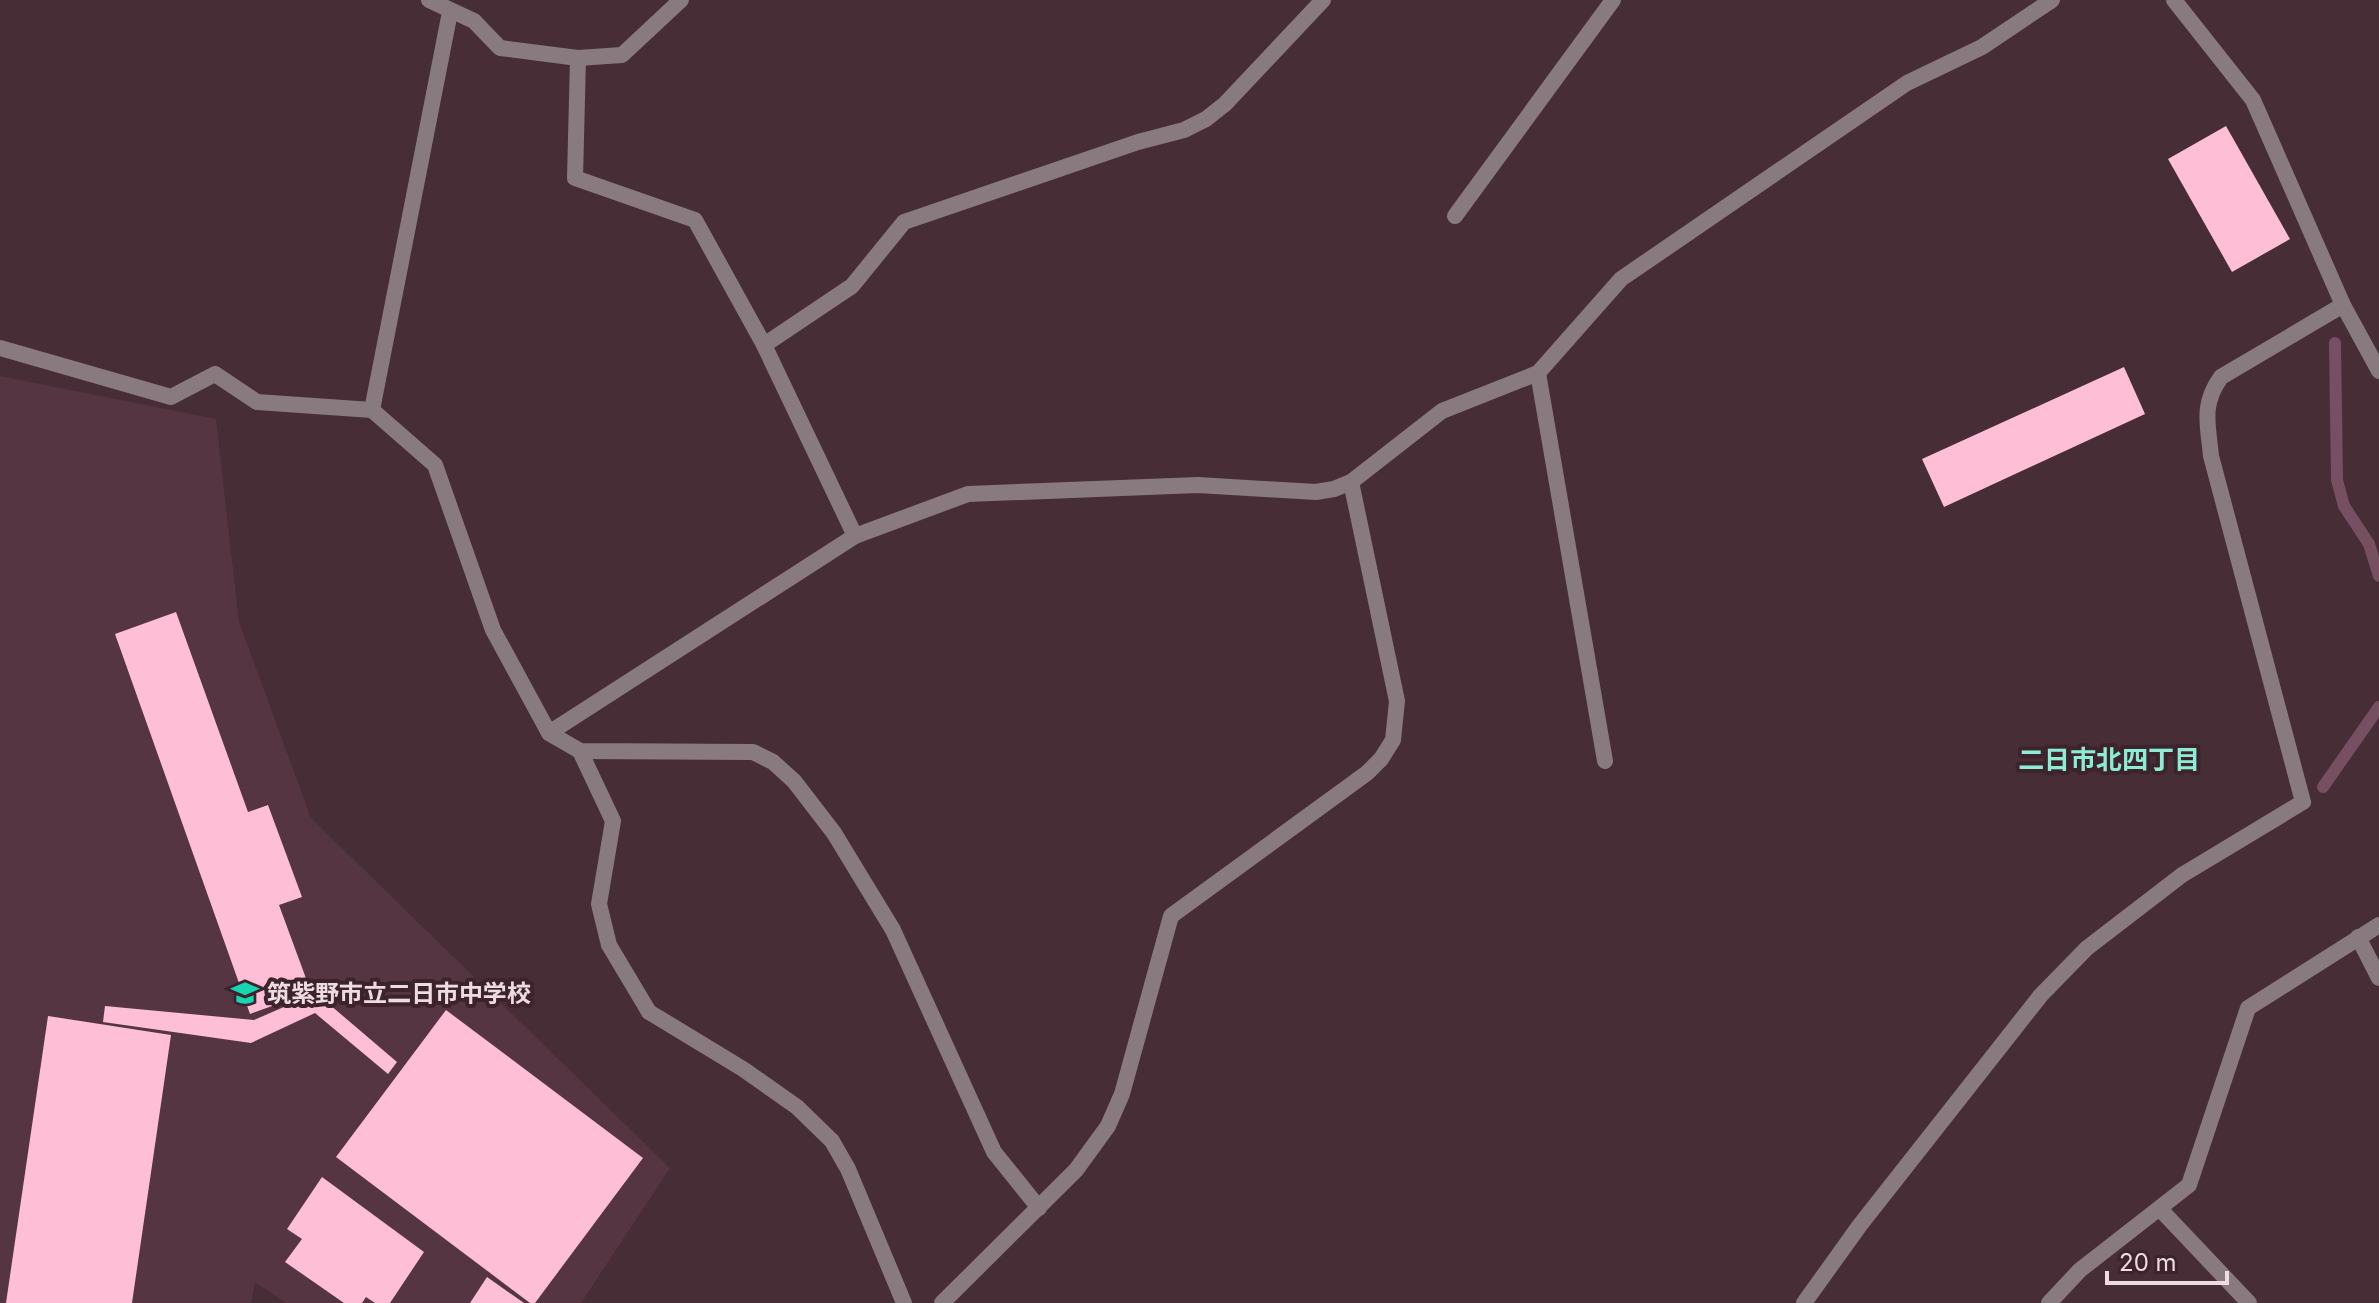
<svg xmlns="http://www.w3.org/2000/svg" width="2379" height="1303" viewBox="0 0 2379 1303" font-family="Inter,'Noto Sans JP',sans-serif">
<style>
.built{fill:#553541}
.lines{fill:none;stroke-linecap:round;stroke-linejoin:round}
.stream{stroke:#764f60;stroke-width:12}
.building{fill:#fdbed6}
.lane{stroke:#887a7f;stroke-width:16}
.street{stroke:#887a7f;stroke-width:16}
.labels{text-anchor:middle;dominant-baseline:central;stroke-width:8;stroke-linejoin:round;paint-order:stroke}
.poi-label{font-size:24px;font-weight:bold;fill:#eedce2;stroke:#3c232c;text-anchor:start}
.neighbourhood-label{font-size:26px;font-weight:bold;fill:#8cedd4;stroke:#3c232c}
</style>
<rect width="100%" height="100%" fill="#462d36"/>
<polygon class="built" points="0,376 216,419 239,622 311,818 670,1168 581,1303 286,1303 255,1282 251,1303 0,1303"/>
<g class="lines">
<g class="stream">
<polyline points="2335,343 2337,480 2344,506 2369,544 2379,576"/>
<polyline points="2323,787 2379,707"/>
</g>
</g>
<g class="building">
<polygon points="2226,126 2290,239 2232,272 2168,159"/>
<polygon points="2124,367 2145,414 1944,507 1922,459"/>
<polygon points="176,612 248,812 268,805 302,897 279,905 311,992 250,1014 115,634"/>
<polygon points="316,993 397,1062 388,1074 315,1013 251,1043 103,1022 105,1006 254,1020"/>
<polygon points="446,1010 643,1158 535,1303 530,1303 336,1157"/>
<polygon points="48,1016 171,1035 132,1303 6,1303"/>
<polygon points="322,1177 424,1252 390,1303 375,1303 366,1297 362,1303 344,1303 285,1262 302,1239 287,1229"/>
<polygon points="487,1277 524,1303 470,1303"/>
</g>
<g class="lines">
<g class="lane">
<polyline points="578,58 622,55 681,0"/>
<polyline points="0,348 171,397 215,374 257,402 372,410 435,465 493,630 549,733 580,751 753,752 773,762 794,781 834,833 893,930 994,1152 1039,1208"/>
<polyline points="580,751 613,821 599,904 609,945 649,1012"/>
<polyline points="2358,937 2379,978"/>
<polyline points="2160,1209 2249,1303"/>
</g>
<g class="street">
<polyline points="429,0 474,21 500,48 578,58 575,178 695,220 764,345 855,536"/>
<polyline points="2174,0 2253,100 2343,305 2379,371"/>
<polyline points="1455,216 1613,0"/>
<polyline points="764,345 852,286 904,222 1138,142 1184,130 1206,119 1225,104 1323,0"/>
<polyline points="1538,373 1605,761"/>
<polyline points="372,410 450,12"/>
<polyline points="549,733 855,536 968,494 1198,485 1316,492 1334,489 1351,482 1442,411 1538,373 1621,279 1907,83 1982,47 2052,0"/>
<polyline points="649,1012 743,1069 797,1107 832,1141 848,1169 904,1303"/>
<polyline points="942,1303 1076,1170 1108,1126 1122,1094 1171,916 1367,773 1381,759 1393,740 1397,701 1351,482"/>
<path d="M1804 1303 1860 1225 2041 995 2087 948 2182 875 2303 802 2211 456C2208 424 2201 405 2221 377L2343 305"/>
<polyline points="2049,1303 2080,1270 2189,1185 2248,1008 2379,925"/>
</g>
</g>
<defs>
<g id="school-bare" transform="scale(2.16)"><path d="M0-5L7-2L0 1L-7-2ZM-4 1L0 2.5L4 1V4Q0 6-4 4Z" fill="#18d5b2" stroke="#3c232c" stroke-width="2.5" paint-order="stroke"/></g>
</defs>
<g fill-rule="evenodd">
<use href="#school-bare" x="245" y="993"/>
</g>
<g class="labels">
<g class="poi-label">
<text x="267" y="993">筑紫野市立二日市中学校</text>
</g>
<g class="neighbourhood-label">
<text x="2109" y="759">二日市北四丁目</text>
</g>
</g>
<path d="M2107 1271v12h120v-12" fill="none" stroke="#eedce2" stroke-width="4"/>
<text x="2119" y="1271" font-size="24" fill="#eedce2" stroke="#3c232c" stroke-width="6" paint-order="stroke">20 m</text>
</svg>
